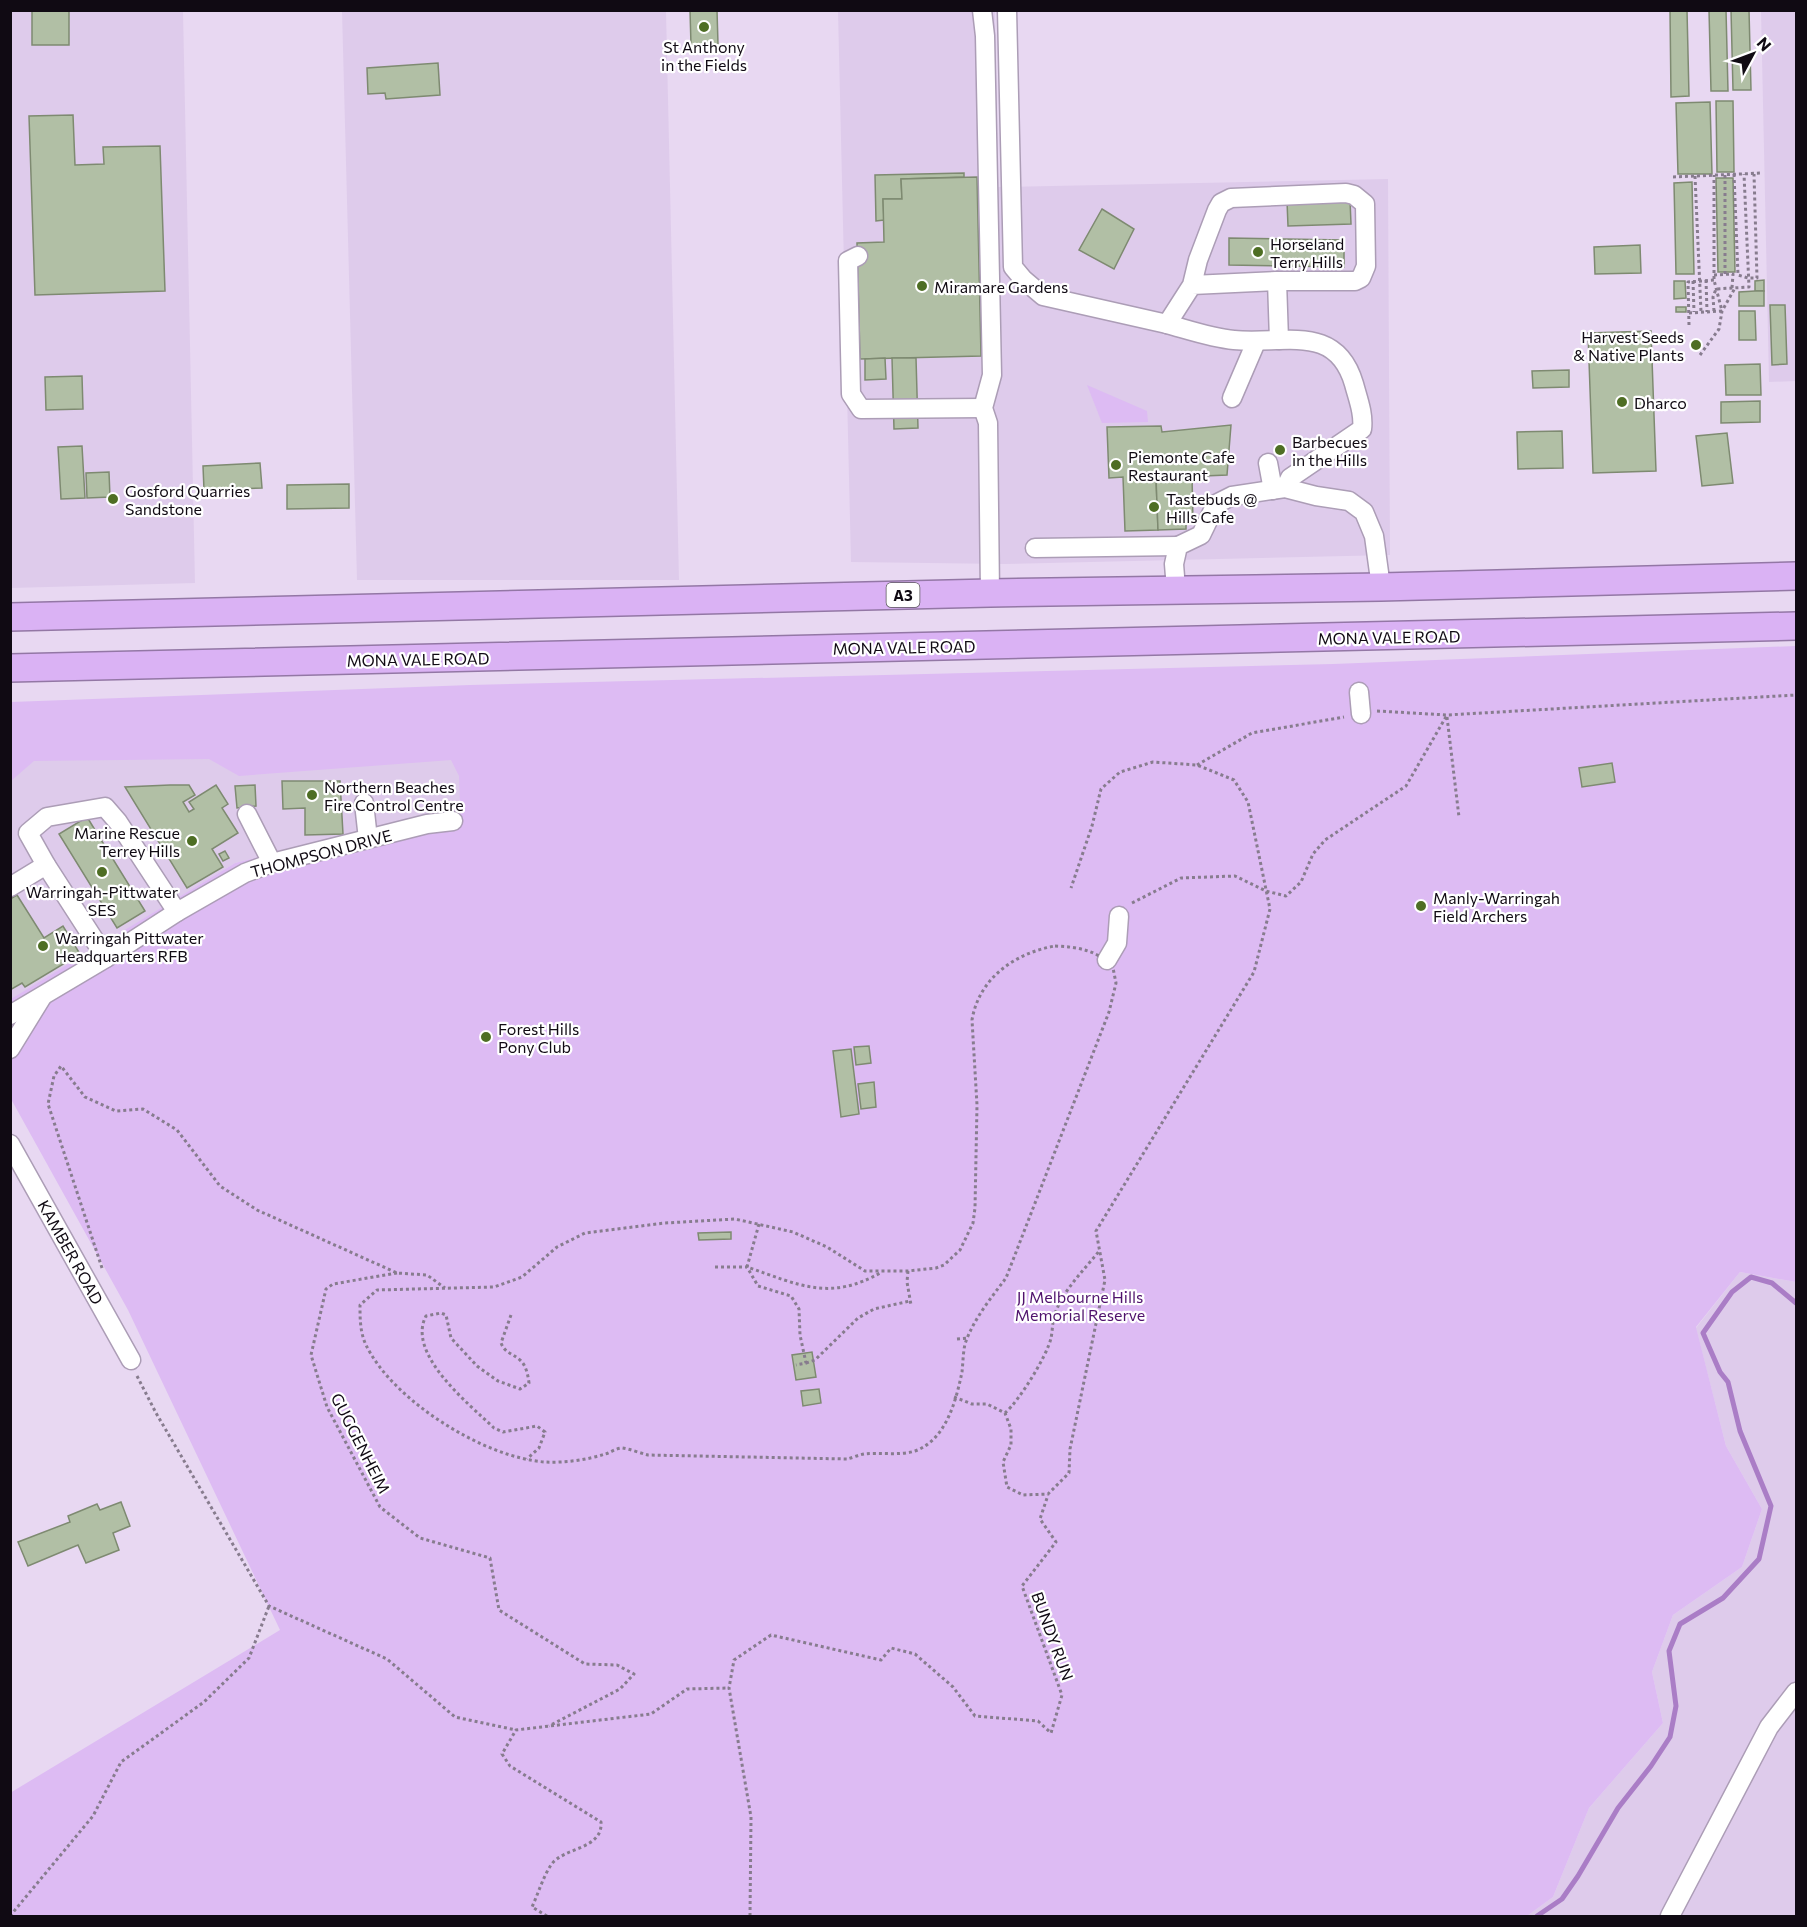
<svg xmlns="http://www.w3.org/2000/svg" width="1807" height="1927" viewBox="0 0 1807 1927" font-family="Commissioner,sans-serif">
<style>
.built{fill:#decbeb}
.green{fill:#ddbbf3}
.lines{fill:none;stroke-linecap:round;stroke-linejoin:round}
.stream{stroke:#aa7dc6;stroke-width:5}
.building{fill:#b1bfa5;stroke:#7e8a71;stroke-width:1.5}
.minor-casing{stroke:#ac9db6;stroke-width:21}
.highway-casing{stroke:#9377a5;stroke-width:30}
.path{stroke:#877c8e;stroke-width:3;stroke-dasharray:3 3;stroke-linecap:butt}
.minor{stroke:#fff;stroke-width:18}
.highway{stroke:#dab2f4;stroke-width:27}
.poi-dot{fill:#4e6e24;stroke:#fff;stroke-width:2}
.labels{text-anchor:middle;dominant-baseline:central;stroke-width:4.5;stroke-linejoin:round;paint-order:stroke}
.shield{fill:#fff;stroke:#58545a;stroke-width:1.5}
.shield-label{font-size:15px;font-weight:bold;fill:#100a13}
.poi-label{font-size:16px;fill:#100a13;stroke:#fff;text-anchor:start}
.street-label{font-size:16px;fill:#100a13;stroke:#fff}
.park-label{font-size:16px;fill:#4f126c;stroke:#fff}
</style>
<rect width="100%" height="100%" fill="#e8d8f2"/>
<g class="built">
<polygon points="10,11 183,11 195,583 11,588"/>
<polygon points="342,11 666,11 679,580 357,580"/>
<polygon points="838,11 995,11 998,187 1388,179 1390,555 1005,564 851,562"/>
<polygon points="1761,11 1796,11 1796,381 1769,382"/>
<polygon points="459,701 460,806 235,863 11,1000 10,711"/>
<polygon points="1740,1272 1796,1282 1796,1916 1527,1916 1553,1897 1589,1808 1663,1723 1652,1672 1673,1615 1742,1567 1762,1509 1726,1446 1696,1328"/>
</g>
<g class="green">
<polygon points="1087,385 1147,411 1148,422 1102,423"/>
<polygon points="1796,646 1796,1282 1740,1272 1696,1327 1726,1446 1762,1509 1742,1567 1673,1615 1652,1672 1663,1723 1589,1808 1553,1897 1527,1916 11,1916 10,1793 280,1630 128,1310 11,1099 11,999 235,863 460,806 459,776 451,760 239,776 209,759 34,761 11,781 11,702 470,685 1333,664"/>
</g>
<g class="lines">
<polyline class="stream" points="1537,1916 1562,1899 1578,1876 1618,1808 1651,1766 1670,1737 1676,1706 1669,1651 1680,1624 1723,1598 1759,1559 1771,1506 1740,1431 1728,1382 1720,1372 1703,1333 1732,1292 1751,1277 1772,1283 1796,1303"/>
</g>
<g class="building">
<rect x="32" y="10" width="37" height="35"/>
<polygon points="690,10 717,10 718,44 691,45"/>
<polygon points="1670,10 1687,10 1689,96 1671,97"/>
<polygon points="1709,10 1726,10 1728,91 1711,91"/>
<polygon points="1731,10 1749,10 1751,90 1733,90"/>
<polygon points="438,63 440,95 386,99 385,93 368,94 367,68"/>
<polygon points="1716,101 1733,101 1734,172 1717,172"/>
<polygon points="1710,102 1712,174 1678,174 1676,103"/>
<polygon points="73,115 75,165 104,164 103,147 160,146 165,291 35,295 29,116"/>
<polygon points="964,173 964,177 901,179 902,199 883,199 884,220 876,221 875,175"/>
<polygon points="977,177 981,356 860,359 857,243 884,242 883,199 902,199 901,179"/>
<polygon points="1716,178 1733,178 1735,272 1718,272"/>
<polygon points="1692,182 1694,274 1676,274 1674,183"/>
<polygon points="1350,200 1351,224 1288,226 1287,201"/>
<polygon points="1102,209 1134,229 1114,269 1079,250"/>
<polygon points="1229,238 1344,240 1344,267 1229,265"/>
<polygon points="1640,245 1641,273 1595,274 1594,247"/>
<polygon points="1764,280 1764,291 1755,291 1755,281"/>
<polygon points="1674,281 1685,281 1686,298 1674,299"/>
<polygon points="1755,291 1764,291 1764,306 1739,306 1739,292"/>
<polygon points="1770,305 1785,305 1787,364 1772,365"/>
<rect x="1676" y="307" width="10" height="5"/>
<polygon points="1739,311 1755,311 1756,340 1739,340"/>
<polygon points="1651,331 1656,471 1593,473 1588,333"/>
<polygon points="885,358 886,379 865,380 865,359"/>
<polygon points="892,358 916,358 918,428 894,429"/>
<polygon points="1760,364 1761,395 1726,395 1725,365"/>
<polygon points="1569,370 1569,387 1533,388 1532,371"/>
<polygon points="82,376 83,409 46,410 45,377"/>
<polygon points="1760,401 1760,422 1721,423 1721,402"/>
<polygon points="1231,425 1227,475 1156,478 1158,530 1125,531 1123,477 1109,478 1107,427 1161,426 1162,432"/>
<polygon points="1562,431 1563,468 1518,469 1517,432"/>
<polygon points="1727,433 1733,483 1702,486 1696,436"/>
<polygon points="82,446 85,498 61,499 58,447"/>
<polygon points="260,463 262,488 204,490 203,466"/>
<polygon points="109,472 110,497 87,498 86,473"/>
<polygon points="1192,476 1193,522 1186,523 1186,529 1158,530 1156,478"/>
<polygon points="349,484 349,508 287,509 287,485"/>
<polygon points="1612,763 1615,782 1582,787 1579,768"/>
<polygon points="282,781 340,781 343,834 305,835 305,808 283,809"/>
<polygon points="170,785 189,785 195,795 183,802 189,812 194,809 189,802 216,785 228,804 222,808 238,833 212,849 223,867 187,888 125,787"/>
<polygon points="255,785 256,806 237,808 235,786"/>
<polygon points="87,817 145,911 117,928 59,834"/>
<polygon points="225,851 229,858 223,861 219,854"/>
<polygon points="17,895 44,938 63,926 80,954 25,987 22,983 10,990 10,899"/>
<polygon points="869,1046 871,1063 856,1065 854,1047"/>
<polygon points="851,1049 859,1114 841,1117 833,1051"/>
<polygon points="874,1082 876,1107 861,1109 858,1084"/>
<polygon points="731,1232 731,1239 699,1240 698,1233"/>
<polygon points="812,1352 816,1377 796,1380 792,1355"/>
<polygon points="819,1389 821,1403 803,1406 801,1391"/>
<polygon points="121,1502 130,1526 113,1533 119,1550 86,1563 78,1545 28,1566 18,1542 70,1522 68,1516 97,1504 100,1510"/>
</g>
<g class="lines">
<g class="minor-casing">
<g id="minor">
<polyline points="982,10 985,36 992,375 983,408 988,423 990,593"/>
<polyline points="1007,10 1013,267 1023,279 1043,296 1167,324 1192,285 1198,260 1217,210 1221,203 1231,198 1346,193 1354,195 1365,204 1366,266 1361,278 1355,281 1277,281 1192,285"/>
<polyline points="858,256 848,261 851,394 861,409 983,408"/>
<polyline points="1277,281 1279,340"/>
<path d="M1167 324C1189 330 1212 338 1234 340 1283 345 1336 322 1354 384 1358 399 1364 414 1362 429L1290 478 1285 488"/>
<polyline points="1232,398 1256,342"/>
<polyline points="1268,463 1273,490"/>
<polyline points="1035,548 1178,546"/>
<polyline points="1176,589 1174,564 1178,546 1201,535 1216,504 1232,496 1285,488 1316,496 1349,501 1364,512 1374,536 1381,587"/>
<polyline points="1359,692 1361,714"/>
<polyline points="364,803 368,839"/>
<polyline points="247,814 272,863"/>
<polyline points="46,865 28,833 47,817 105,807 118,822 177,912"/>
<polyline points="10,887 46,865 106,958"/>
<polyline points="1107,960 1117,943 1119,916"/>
<polyline points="10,1015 106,958 177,912 245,873 272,863 427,824 453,821"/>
<polyline points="10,1049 42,997"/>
<polyline points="10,1144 131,1360"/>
<polyline points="1670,1916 1769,1727 1796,1692"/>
</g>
</g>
<g class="highway-casing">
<g id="highway">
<polyline points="10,617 990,593 1381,587 1796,576"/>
<polyline points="10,668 1796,626"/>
</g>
</g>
<g class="path">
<polyline points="1734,174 1738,275 1748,278 1757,278 1754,174"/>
<polyline points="1725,175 1725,275"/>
<polyline points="1695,176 1701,312"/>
<polyline points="1673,177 1762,173"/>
<polyline points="1714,275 1733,274 1732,288"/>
<polyline points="1706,280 1707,312"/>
<polyline points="1693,281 1694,312"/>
<polyline points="1714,311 1713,297 1716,289 1749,287 1744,174"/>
<polyline points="1689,313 1722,311 1714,280 1714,175"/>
<polyline points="1689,325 1688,282 1714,280"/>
<polyline points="1700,355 1719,329 1722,311 1735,288"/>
<polyline points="1377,711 1447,715 1796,695"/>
<polyline points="1447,717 1459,817"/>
<polyline points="1197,765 1252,733 1344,717"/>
<polyline points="1132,903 1181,878 1235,876 1266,891 1286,896 1301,882 1313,854 1325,840 1406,786 1447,715"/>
<path d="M1055 946C1078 947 1098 950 1113 968L1116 983 1109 1012 1006 1278C991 1298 973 1320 965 1344 963 1353 963 1363 962 1372 956 1401 946 1440 915 1451 899 1456 880 1452 864 1454 858 1455 852 1458 847 1459L648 1455C640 1453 630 1449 622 1448 616 1448 610 1453 605 1454 587 1460 564 1463 545 1462 485 1458 393 1401 366 1345 360 1332 360 1319 360 1305L377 1290 494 1287 522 1277 557 1247 585 1233 665 1223 735 1219 793 1232 827 1247 865 1271H908L936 1268 944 1265 960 1250 973 1223 975 1208 977 1105 972 1020C979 978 1015 953 1055 946Z"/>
<path d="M759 1224 747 1267C800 1285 829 1302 882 1272"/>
<polyline points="715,1267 747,1267 758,1286 791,1296 799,1309 800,1335 806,1363 796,1365"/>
<polyline points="102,1268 48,1104 54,1076 61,1066 85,1097 116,1111 143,1109 177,1130 220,1186 257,1210 397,1273 427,1275 445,1288"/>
<polyline points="908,1271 907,1282 911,1305"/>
<polyline points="397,1273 333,1284 326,1289 311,1355 327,1407 380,1507 420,1538 490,1558 499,1610 585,1664 617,1665 634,1674 620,1689 549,1726"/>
<path d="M511 1315 501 1343C505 1353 512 1353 520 1360 526 1365 528 1375 529 1383L520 1389 498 1381 477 1366 451 1338 446 1315 441 1313 426 1316C406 1354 469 1404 494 1428L503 1432 537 1426 545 1432 539 1448 527 1459"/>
<polyline points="957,1339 968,1338"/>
<polyline points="806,1363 815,1360 858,1318 874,1309 910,1301"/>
<polyline points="137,1376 156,1413 269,1606 387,1659 455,1717 516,1730"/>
<polyline points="954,1397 972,1404 987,1404 1005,1413 1011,1429 1011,1445 1003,1462 1007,1487 1023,1495 1048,1494 1069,1473 1070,1449 1105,1280 1096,1231 1254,972 1270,909 1248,802 1234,780 1197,765 1153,762 1120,772 1101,789 1092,826 1071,888"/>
<path d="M1005 1413C1019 1401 1047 1356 1051 1338 1053 1329 1052 1319 1056 1311 1065 1288 1085 1269 1100 1250"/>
<polyline points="10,1916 93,1816 121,1762 204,1702 249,1658 269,1606"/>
<path d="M547 1916 532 1907C538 1894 543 1877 551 1865 563 1847 603 1850 601 1822L510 1766 502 1754 516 1730 651 1714 687 1689 729 1688"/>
<polyline points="750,1916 751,1817 729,1688 734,1660 771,1635 881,1660 891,1648 915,1654 953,1687 975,1716 1038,1721 1051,1733 1062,1695 1022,1586 1056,1542 1040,1519 1048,1495"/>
</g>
<use href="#minor" class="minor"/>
<use href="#highway" class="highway"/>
</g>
<g class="poi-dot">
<circle cx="704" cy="27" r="6"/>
<circle cx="1258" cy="252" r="6"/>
<circle cx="922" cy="286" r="6"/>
<circle cx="1696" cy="345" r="6"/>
<circle cx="1622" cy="402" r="6"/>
<circle cx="1280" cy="450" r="6"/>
<circle cx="1116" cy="465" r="6"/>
<circle cx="113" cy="499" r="6"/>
<circle cx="1154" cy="507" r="6"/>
<circle cx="312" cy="795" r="6"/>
<circle cx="192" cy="841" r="6"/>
<circle cx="102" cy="872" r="6"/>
<circle cx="1421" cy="906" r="6"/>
<circle cx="43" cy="946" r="6"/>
<circle cx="486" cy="1037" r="6"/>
</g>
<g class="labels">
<rect class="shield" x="886.5" y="583" width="33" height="24" rx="4.5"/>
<g class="shield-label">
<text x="903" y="595">A3</text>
</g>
<g class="poi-label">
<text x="704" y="46" text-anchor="middle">St Anthony<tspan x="704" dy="18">in the Fields</tspan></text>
<text x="1270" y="243">Horseland<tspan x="1270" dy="18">Terry Hills</tspan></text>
<text x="934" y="286">Miramare Gardens</text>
<text x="1684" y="336" text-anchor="end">Harvest Seeds<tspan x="1684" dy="18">&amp; Native Plants</tspan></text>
<text x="1634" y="402">Dharco</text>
<text x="1292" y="441">Barbecues<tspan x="1292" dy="18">in the Hills</tspan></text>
<text x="1128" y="456">Piemonte Cafe<tspan x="1128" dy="18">Restaurant</tspan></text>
<text x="125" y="490">Gosford Quarries<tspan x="125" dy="18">Sandstone</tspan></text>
<text x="1166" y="498">Tastebuds @<tspan x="1166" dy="18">Hills Cafe</tspan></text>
<text x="324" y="786">Northern Beaches<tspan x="324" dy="18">Fire Control Centre</tspan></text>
<text x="180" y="832" text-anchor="end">Marine Rescue<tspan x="180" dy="18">Terrey Hills</tspan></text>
<text x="102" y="891" text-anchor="middle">Warringah-Pittwater<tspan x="102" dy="18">SES</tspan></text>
<text x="1433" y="897">Manly-Warringah<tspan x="1433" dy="18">Field Archers</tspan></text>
<text x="55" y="937">Warringah Pittwater<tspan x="55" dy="18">Headquarters RFB</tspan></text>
<text x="498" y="1028">Forest Hills<tspan x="498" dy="18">Pony Club</tspan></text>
</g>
<g class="street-label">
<text transform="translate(1389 637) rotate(-1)">MONA VALE ROAD</text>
<text transform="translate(904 647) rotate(-1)">MONA VALE ROAD</text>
<text transform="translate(418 659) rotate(-1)">MONA VALE ROAD</text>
<text transform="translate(321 853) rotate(-15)">THOMPSON DRIVE</text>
<text transform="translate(71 1252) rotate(61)">KAMBER ROAD</text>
<text transform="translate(361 1443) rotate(63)">GUGGENHEIM</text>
<text transform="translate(1053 1636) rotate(70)">BUNDY RUN</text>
</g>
<g class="park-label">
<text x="1080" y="1296">JJ Melbourne Hills<tspan x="1080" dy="18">Memorial Reserve</tspan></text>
</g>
</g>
<rect width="1807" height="1927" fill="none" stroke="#100a13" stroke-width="24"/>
<g transform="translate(1753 54) rotate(49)" stroke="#ffffff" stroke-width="4.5" paint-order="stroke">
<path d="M0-4.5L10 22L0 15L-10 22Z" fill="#100a13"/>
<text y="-9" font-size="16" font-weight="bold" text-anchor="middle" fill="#100a13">N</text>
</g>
</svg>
